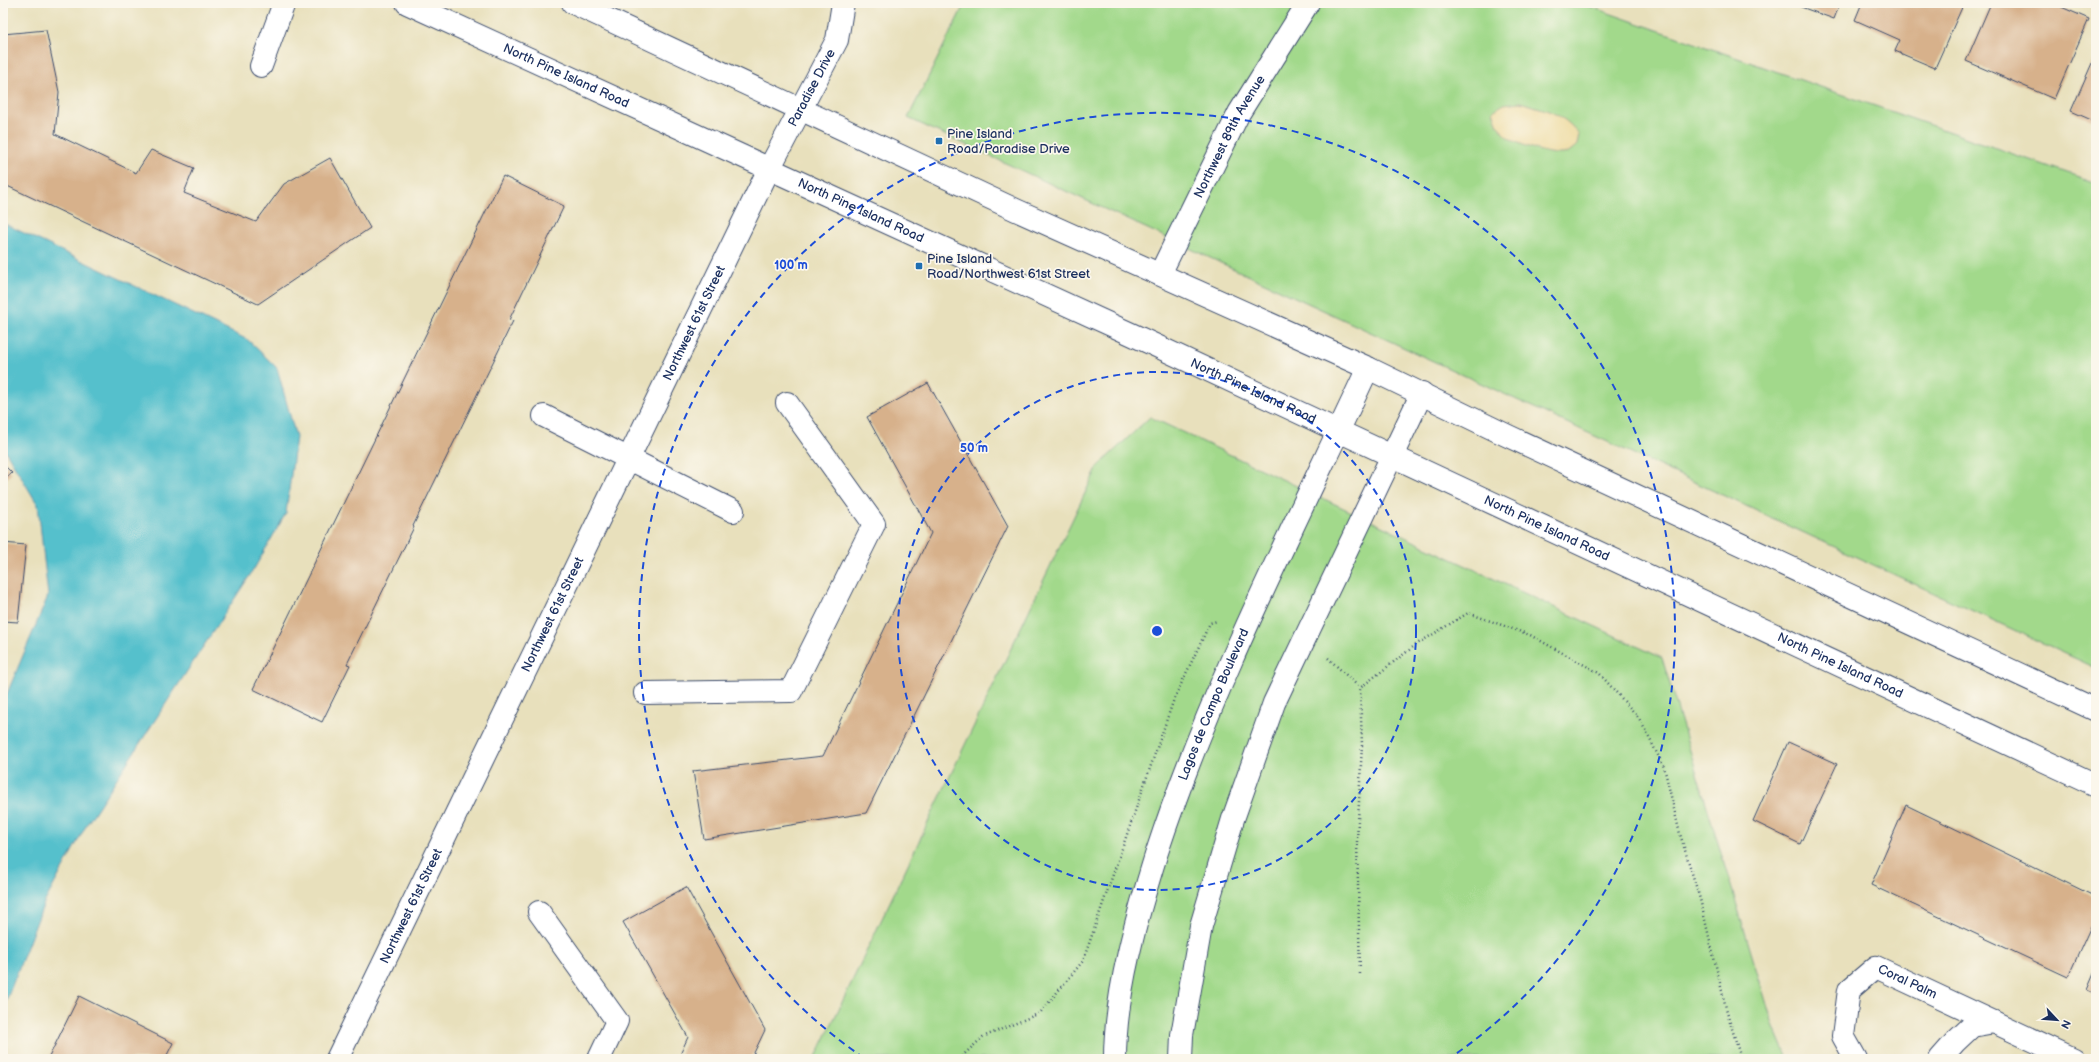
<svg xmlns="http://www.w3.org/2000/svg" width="2099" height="1062" viewBox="0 0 2099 1062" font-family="'Balsamiq Sans',sans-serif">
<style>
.green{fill:#a2d98b;stroke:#5e8474}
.sand{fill:#eeda9e;stroke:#84847e}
.water{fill:#54c0cc;stroke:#387895}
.building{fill:#d7b18b}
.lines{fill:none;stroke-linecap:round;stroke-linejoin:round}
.minor-casing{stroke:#3a4a6c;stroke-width:24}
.major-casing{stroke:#3a4a6c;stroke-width:24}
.path{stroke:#3a4a6c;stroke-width:2.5;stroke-dasharray:1 3;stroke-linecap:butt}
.minor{stroke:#fff;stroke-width:22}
.major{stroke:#fff;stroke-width:22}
.ring{fill:none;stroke:#1d4ed8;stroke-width:2;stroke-dasharray:7 5}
.poi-dot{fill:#1f6fb2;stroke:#fbf7ec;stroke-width:1.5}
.labels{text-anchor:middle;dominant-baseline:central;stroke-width:3.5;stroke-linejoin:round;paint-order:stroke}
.street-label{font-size:13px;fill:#1b2f5e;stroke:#fbf7ec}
.poi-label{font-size:13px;fill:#1b2f5e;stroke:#fbf7ec;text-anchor:start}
.centre{fill:#1d4ed8;stroke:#fbf7ec;stroke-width:2}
.ring-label{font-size:12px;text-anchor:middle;font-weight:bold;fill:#1d4ed8;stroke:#fbf7ec;stroke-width:3.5;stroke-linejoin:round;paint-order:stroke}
</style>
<rect width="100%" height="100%" fill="#fbf7ec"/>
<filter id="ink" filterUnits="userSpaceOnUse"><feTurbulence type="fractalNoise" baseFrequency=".025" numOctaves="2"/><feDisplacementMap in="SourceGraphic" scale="8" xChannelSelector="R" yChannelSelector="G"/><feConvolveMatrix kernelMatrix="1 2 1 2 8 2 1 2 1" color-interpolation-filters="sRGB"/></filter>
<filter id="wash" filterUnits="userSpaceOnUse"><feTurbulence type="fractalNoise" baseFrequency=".012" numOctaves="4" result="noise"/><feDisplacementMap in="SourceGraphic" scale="16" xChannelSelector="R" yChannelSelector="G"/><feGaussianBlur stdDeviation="0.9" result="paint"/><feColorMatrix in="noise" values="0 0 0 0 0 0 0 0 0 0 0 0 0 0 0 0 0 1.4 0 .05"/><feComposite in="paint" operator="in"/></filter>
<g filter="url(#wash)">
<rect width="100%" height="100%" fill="#e8e0bc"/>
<g class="green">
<polygon points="965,3 1580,3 2096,183 2096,668 908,118"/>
<polygon points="1150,417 1662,658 1774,1028 1787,1059 815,1059 1098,466"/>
</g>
<path class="sand" d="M1520 102C1546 110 1561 112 1579 134L1577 145C1574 148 1570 151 1567 153 1555 158 1515 144 1505 135 1498 128 1496 120 1493 111L1504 104Z"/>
<polygon class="water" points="3,223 248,340 277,368 296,437 286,513 254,569 87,824 44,903 3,1009 3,703 48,596 38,505 3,447"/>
<g id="blocks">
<g class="building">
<polygon points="1790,3 1840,3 1834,19"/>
<polygon points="1862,3 1964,3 1935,68 1895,51 1900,40 1855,20"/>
<polygon points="1991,3 2052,3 2089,19 2054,99 1966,61"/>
<polygon points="46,30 59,92 55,134 136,173 151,150 194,168 184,193 256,222 284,184 330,158 370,228 258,304 3,184 3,34"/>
<polygon points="2096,54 2096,122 2071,111"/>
<polygon points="503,176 564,206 509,320 513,321 413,526 414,527 347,664 350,665 322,722 253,689"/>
<polygon points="928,383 1008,526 866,813 704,839 693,771 823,756 931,533 867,417"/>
<polygon points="3,464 12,473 3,481"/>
<polygon points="3,543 26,545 18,622 3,621"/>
<polygon points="1788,742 1837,764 1800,844 1753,821"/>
<polygon points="1906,805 2096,897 2096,915 2068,977 1871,885"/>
<polygon points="686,887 765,1030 751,1059 678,1059 688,1037 623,922"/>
<polygon points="2096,969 2096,994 2087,990"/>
<polygon points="79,996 173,1043 165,1059 48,1059"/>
</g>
</g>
</g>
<g filter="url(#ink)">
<use href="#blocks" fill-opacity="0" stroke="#3a4a6c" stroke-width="1"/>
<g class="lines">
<g class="minor-casing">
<g id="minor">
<polyline points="261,66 284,3"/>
<path id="s1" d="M1160 274 1239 113 1308 3"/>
<polyline points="544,416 733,511"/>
<polyline points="645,693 791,691 874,524 787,403"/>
<polyline points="539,912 617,1021 599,1059"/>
<path id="s2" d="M337 1059 769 169 837 40 843 3"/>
<path id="s3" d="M1115 1059C1115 992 1137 916 1157 852 1212 685 1294 527 1368 368"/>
<polyline points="1181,1059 1182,1035 1201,926 1233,819 1274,703 1422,393"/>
<path id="s4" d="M1856 1059 1843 1036 1849 990 1876 967 2073 1059"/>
<polyline points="1940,1059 1955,1042 1972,1026 1994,1022"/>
</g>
</g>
<g class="major-casing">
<g id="major">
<path id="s5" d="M407 3 1131 334 2096 785"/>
<polyline points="573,3 1016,210 1368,368 1506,435 2096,710"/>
</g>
</g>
<g class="path">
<polyline points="1328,658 1360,688"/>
<polyline points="1360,974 1357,840 1362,745 1360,688 1417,644 1468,613 1530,635 1599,673 1639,718 1664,767 1680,834 1700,899 1726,1008 1741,1059"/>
<polyline points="959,1059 983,1037 1040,1013 1083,961 1174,699 1210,623 1217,621"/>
</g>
<use href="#minor" class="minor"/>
<use href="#major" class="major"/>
</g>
</g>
<g class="ring">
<circle cx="1157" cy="631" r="259"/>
<path d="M864 1058A518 518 0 1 1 1450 1058"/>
</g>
<g class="poi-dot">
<rect x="935" y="137" width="8" height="8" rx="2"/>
<rect x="915" y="262" width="8" height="8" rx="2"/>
</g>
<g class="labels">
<g class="street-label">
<text stroke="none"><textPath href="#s5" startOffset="175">North Pine Island Road</textPath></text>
<text stroke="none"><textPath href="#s2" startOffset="1081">Paradise Drive</textPath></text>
<text stroke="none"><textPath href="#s1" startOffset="154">Northwest 89th Avenue</textPath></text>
<text stroke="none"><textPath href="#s5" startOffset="499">North Pine Island Road</textPath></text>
<text stroke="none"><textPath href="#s2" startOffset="818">Northwest 61st Street</textPath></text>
<text stroke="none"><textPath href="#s5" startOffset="931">North Pine Island Road</textPath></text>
<text stroke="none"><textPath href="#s5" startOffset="1255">North Pine Island Road</textPath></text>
<text stroke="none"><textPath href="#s2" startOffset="494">Northwest 61st Street</textPath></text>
<text stroke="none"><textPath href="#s5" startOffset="1579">North Pine Island Road</textPath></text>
<text stroke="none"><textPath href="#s3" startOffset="370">Lagos de Campo Boulevard</textPath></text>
<text stroke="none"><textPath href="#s2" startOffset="170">Northwest 61st Street</textPath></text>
<text stroke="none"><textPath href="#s4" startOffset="143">Coral Palm</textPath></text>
</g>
<g class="poi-label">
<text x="947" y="134">Pine Island<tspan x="947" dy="15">Road/Paradise Drive</tspan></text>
<text x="927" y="259">Pine Island<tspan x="927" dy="15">Road/Northwest 61st Street</tspan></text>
</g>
</g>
<circle cx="1157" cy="631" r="6" class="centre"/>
<g class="ring-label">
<text x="791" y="269">100 m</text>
<text x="974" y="452">50 m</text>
</g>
<rect width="2099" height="1062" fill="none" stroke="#fbf7ec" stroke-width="16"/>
<g transform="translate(2057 1020) rotate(116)" stroke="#fbf7ec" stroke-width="3" paint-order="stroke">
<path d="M0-3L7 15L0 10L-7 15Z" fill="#1b2f5e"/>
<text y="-6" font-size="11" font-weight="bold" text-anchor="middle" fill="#1b2f5e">N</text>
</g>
</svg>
